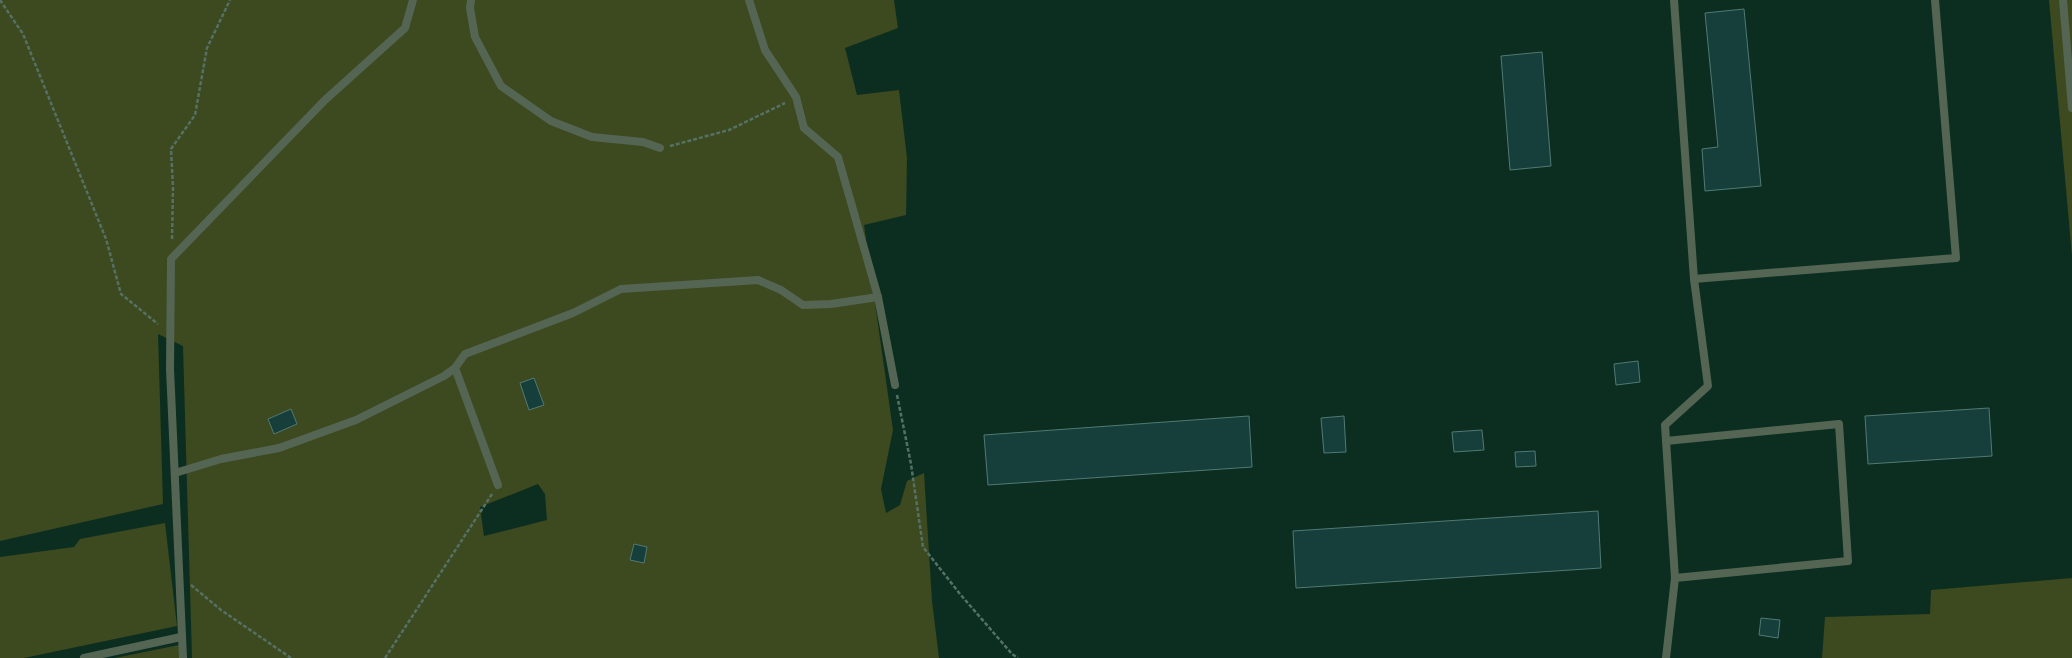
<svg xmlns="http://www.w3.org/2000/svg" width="2072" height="658" viewBox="0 0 2072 658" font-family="'Roboto Condensed',sans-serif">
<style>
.green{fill:#3d491e;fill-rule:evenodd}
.building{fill:#163e3a;stroke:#517a74}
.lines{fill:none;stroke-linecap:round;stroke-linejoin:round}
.path{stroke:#557165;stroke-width:2.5;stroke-dasharray:4 2;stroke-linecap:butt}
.service{stroke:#556554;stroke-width:8}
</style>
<rect width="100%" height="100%" fill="#0c2e21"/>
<g class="green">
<path d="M0 0H894L898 28 845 48 857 95 899 90 907 158 906 215 864 225 893 430 881 489 886 513 900 505 907 481 924 473 932 601 939 658H192L183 346 158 334 163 504 0 541ZM538 484 545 494 547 520 484 536 480 507Z"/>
<polygon points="2049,0 2072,0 2072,256"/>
<polygon points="165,523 177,626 24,658 0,658 0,557 74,547 80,539"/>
<polygon points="2072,578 2072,658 1822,658 1825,617 1930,614 1931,590"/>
<polygon points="179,645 179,658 115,658"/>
</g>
<g class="building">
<polygon points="1744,9 1761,186 1705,191 1702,149 1718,147 1705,13"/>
<polygon points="1542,52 1551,166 1510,170 1501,56"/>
<polygon points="1638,361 1640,382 1616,385 1614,364"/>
<polygon points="534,378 544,405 529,410 520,383"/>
<polygon points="1989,408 1992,456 1868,464 1865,416"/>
<polygon points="291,409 297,424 274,434 268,419"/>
<polygon points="1249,416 1252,467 988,485 984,435"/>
<polygon points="1344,416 1346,452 1324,453 1321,418"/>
<polygon points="1482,430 1484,450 1454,452 1452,432"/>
<polygon points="1535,451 1536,466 1516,467 1515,452"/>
<polygon points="1598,511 1601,568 1296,588 1293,531"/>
<polygon points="634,544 647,547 644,563 630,560"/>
<polygon points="1761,618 1780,620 1778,638 1759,635"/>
</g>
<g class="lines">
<g class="path">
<polyline points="0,0 23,34 106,239 121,294 158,324"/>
<polyline points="670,146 729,130 785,103"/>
<polyline points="172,239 173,188 171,149 195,115 207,48 230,0"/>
<polyline points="897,395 911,464 923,547 960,594 1012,654 1018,658"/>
<polyline points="191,585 221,610 291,658"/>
<polyline points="385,658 492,494"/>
</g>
<g class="service">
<polyline points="471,0 470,8 475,37 501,86 551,121 592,137 643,142 660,148"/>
<polyline points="749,0 765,50 796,97 804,128 838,157 878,297 895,385"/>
<polyline points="2063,0 2072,108"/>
<polyline points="1694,279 1956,258 1935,0"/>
<polyline points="1666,441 1839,424 1848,561 1675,578"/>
<polyline points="175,473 221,459 279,448 356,420 444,376 455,368"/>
<polyline points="498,485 455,368 465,354 573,313 621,289 758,280 781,290 803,305 831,304 878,297"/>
<polyline points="84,658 181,637"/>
<polyline points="183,658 170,369 171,259 325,100 405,28 413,0"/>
<polyline points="1666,658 1675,578 1665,425 1708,386 1694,279 1674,0"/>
</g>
</g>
</svg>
